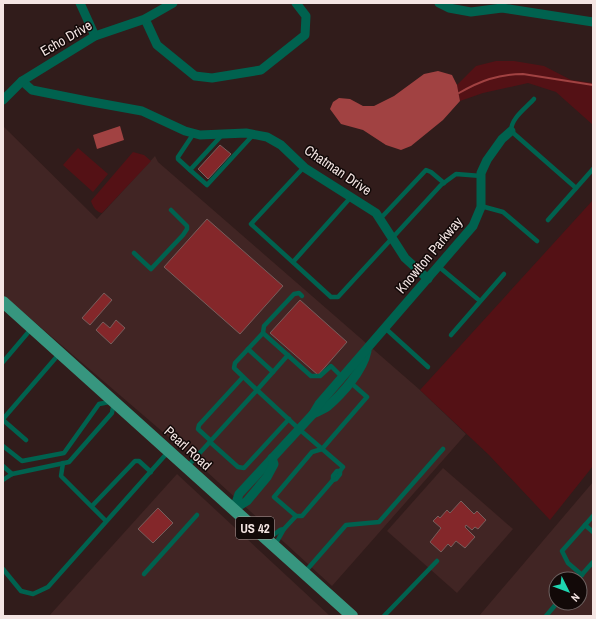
<svg xmlns="http://www.w3.org/2000/svg" width="596" height="619" viewBox="0 0 596 619" font-family="'Archivo Narrow',sans-serif">
<style>
.built{fill:#412524;fill-rule:evenodd}
.green{fill:#541115}
.water{fill:#a14242}
.lines{fill:none;stroke-linecap:round;stroke-linejoin:round}
.stream{stroke:#a14242;stroke-width:2}
.building{fill:#84272a;stroke:#785e5c}
.lane{stroke:#00624f;stroke-width:4.5}
.street{stroke:#00624f;stroke-width:9}
.primary{stroke:#37967f;stroke-width:12}
.labels{text-anchor:middle;dominant-baseline:central;stroke-width:3;stroke-linejoin:round;paint-order:stroke}
.shield{fill:#120908;stroke:#b0a3a1;stroke-width:1}
.shield-label{font-size:13px;font-weight:bold;fill:#f4e5e3}
.street-label{font-size:14px;fill:#f4e5e3;stroke:#120908}
</style>
<rect width="100%" height="100%" fill="#311c1b"/>
<g class="built">
<polygon points="3,126 97,219 155,156 158,162 420,390 466,434 332,586 171,439 3,295"/>
<polygon points="443,468 513,529 457,593 387,531"/>
<polygon points="177,474 330,616 49,616"/>
<path d="M593 482V616H479ZM556 579H580V603H556Z"/>
</g>
<g class="green">
<polygon points="496,61 514,61 544,66 571,80 593,83 593,125 556,92 528,83 483,93 460,101 457,85 476,66"/>
<polygon points="78,148 108,174 93,192 63,165"/>
<path d="M133 152 144 155 151 161 102 213C96 212 93 207 91 201Z"/>
<polygon points="593,200 593,466 550,520 489,455 420,390"/>
</g>
<g class="water">
<polygon points="438,71 452,75 457,85 460,101 443,120 411,146 401,150 386,145 363,130 341,124 330,109 333,102 339,98 350,99 363,106 374,106 394,96 424,74"/>
<polygon points="120,126 124,140 97,149 93,135"/>
</g>
<g class="lines">
<path class="stream" d="M459 93C480 81 498 74 523 74L593 85"/>
</g>
<g class="building">
<polygon points="220,145 231,154 208,179 198,169"/>
<polygon points="207,219 283,286 240,334 164,267"/>
<polygon points="104,293 112,300 90,325 82,318"/>
<polygon points="300,300 347,342 318,375 270,333"/>
<polygon points="116,320 125,328 111,344 96,330 103,322 110,328"/>
<polygon points="461,501 474,514 477,511 486,520 478,529 475,527 472,530 466,525 465,527 475,537 465,548 456,541 451,547 448,544 441,552 430,542 441,528 433,521 438,516 440,518 447,510 450,513"/>
<polygon points="158,508 173,523 153,543 138,529"/>
</g>
<g class="lines">
<g class="lane">
<path d="M534 99C526 108 511 118 511 131L576 188"/>
<polyline points="222,135 190,170 207,185 253,135"/>
<polyline points="304,167 251,224 331,297 338,297 441,185 456,174 481,176"/>
<polyline points="190,170 178,159 178,157 194,133"/>
<polyline points="481,206 503,212 537,241"/>
<polyline points="380,219 426,170 431,172 444,183"/>
<polyline points="548,220 593,169"/>
<polyline points="134,253 151,269 183,235 187,229 187,226 171,210"/>
<polyline points="293,262 351,197"/>
<polyline points="438,266 480,301"/>
<polyline points="302,296 299,293 294,294 264,326 263,333 311,376 320,376 331,366 342,377"/>
<polyline points="385,328 428,367"/>
<polyline points="263,333 235,363 234,368 257,390 288,355"/>
<polyline points="451,335 504,274"/>
<polyline points="248,349 273,372"/>
<polyline points="3,362 31,329"/>
<polyline points="3,419 59,354"/>
<polyline points="3,420 26,440"/>
<polyline points="211,441 198,429 199,425 243,377"/>
<polyline points="210,442 238,467 244,468 289,419"/>
<polyline points="3,446 22,461 64,453 99,404 114,401 112,413 69,462 12,474 3,480"/>
<polyline points="63,463 61,476 106,521"/>
<polyline points="3,466 12,474"/>
<polyline points="187,467 257,390 299,429 343,467 340,471 337,471 333,476 333,480"/>
<polyline points="92,506 135,461 139,461 151,472"/>
<polyline points="296,516 302,516 333,480 336,479 340,474 340,471"/>
<polyline points="585,525 593,532"/>
<polyline points="268,539 280,530 284,529"/>
<polyline points="275,545 284,529 296,516 274,497 312,452 322,449 367,397 350,382"/>
<polyline points="3,569 21,591 33,594 48,587 168,452"/>
<polyline points="304,573 346,525 379,522 443,449"/>
<polyline points="144,574 197,515"/>
<polyline points="582,575 568,563 562,551 593,516"/>
<polyline points="578,579 593,562"/>
<polyline points="384,616 437,561"/>
<polyline points="546,616 557,603"/>
</g>
<g class="street">
<polyline points="80,3 95,36"/>
<polyline points="439,3 449,8 471,12 502,8 593,22"/>
<polyline points="145,19 157,45 195,76 212,78 261,70 305,35 306,16 296,3"/>
<polyline points="22,81 32,90 87,101 142,111 185,131 200,135 246,133 267,137 281,145 305,168 376,213 405,258 428,279"/>
<polyline points="3,100 22,81 95,36 145,19 173,3"/>
<path d="M313 414C317 412 323 410 327 407 342 394 363 371 367 351"/>
<polyline points="234,509 239,494 313,414 319,404 473,226 481,207 481,173 487,160 502,139 511,131"/>
<polyline points="234,509 247,501 267,477 274,464 272,458"/>
</g>
<polyline class="primary" points="3,302 352,616"/>
</g>
<g class="labels">
<rect class="shield" x="236" y="517" width="38" height="22" rx="3"/>
<g class="shield-label">
<text x="255" y="528">US 42</text>
</g>
<g class="street-label">
<text transform="translate(66 38) rotate(-30)">Echo Drive</text>
<text transform="translate(338 170) rotate(34)">Chatman Drive</text>
<text transform="translate(429 255) rotate(-50)">Knowlton Parkway</text>
<text transform="translate(188 448) rotate(42)">Pearl Road</text>
</g>
</g>
<rect width="596" height="619" fill="none" stroke="#f4e5e3" stroke-width="8"/>
<g transform="translate(568 591) rotate(132)"><circle r="19" fill="#120908" stroke="#6c6160"/>
<path d="M0-3L7 15L0 10L-7 15Z" fill="#1ed5b0"/>
<text y="-6" font-size="11" font-weight="bold" text-anchor="middle" fill="#f4e5e3">N</text>
</g>
</svg>
